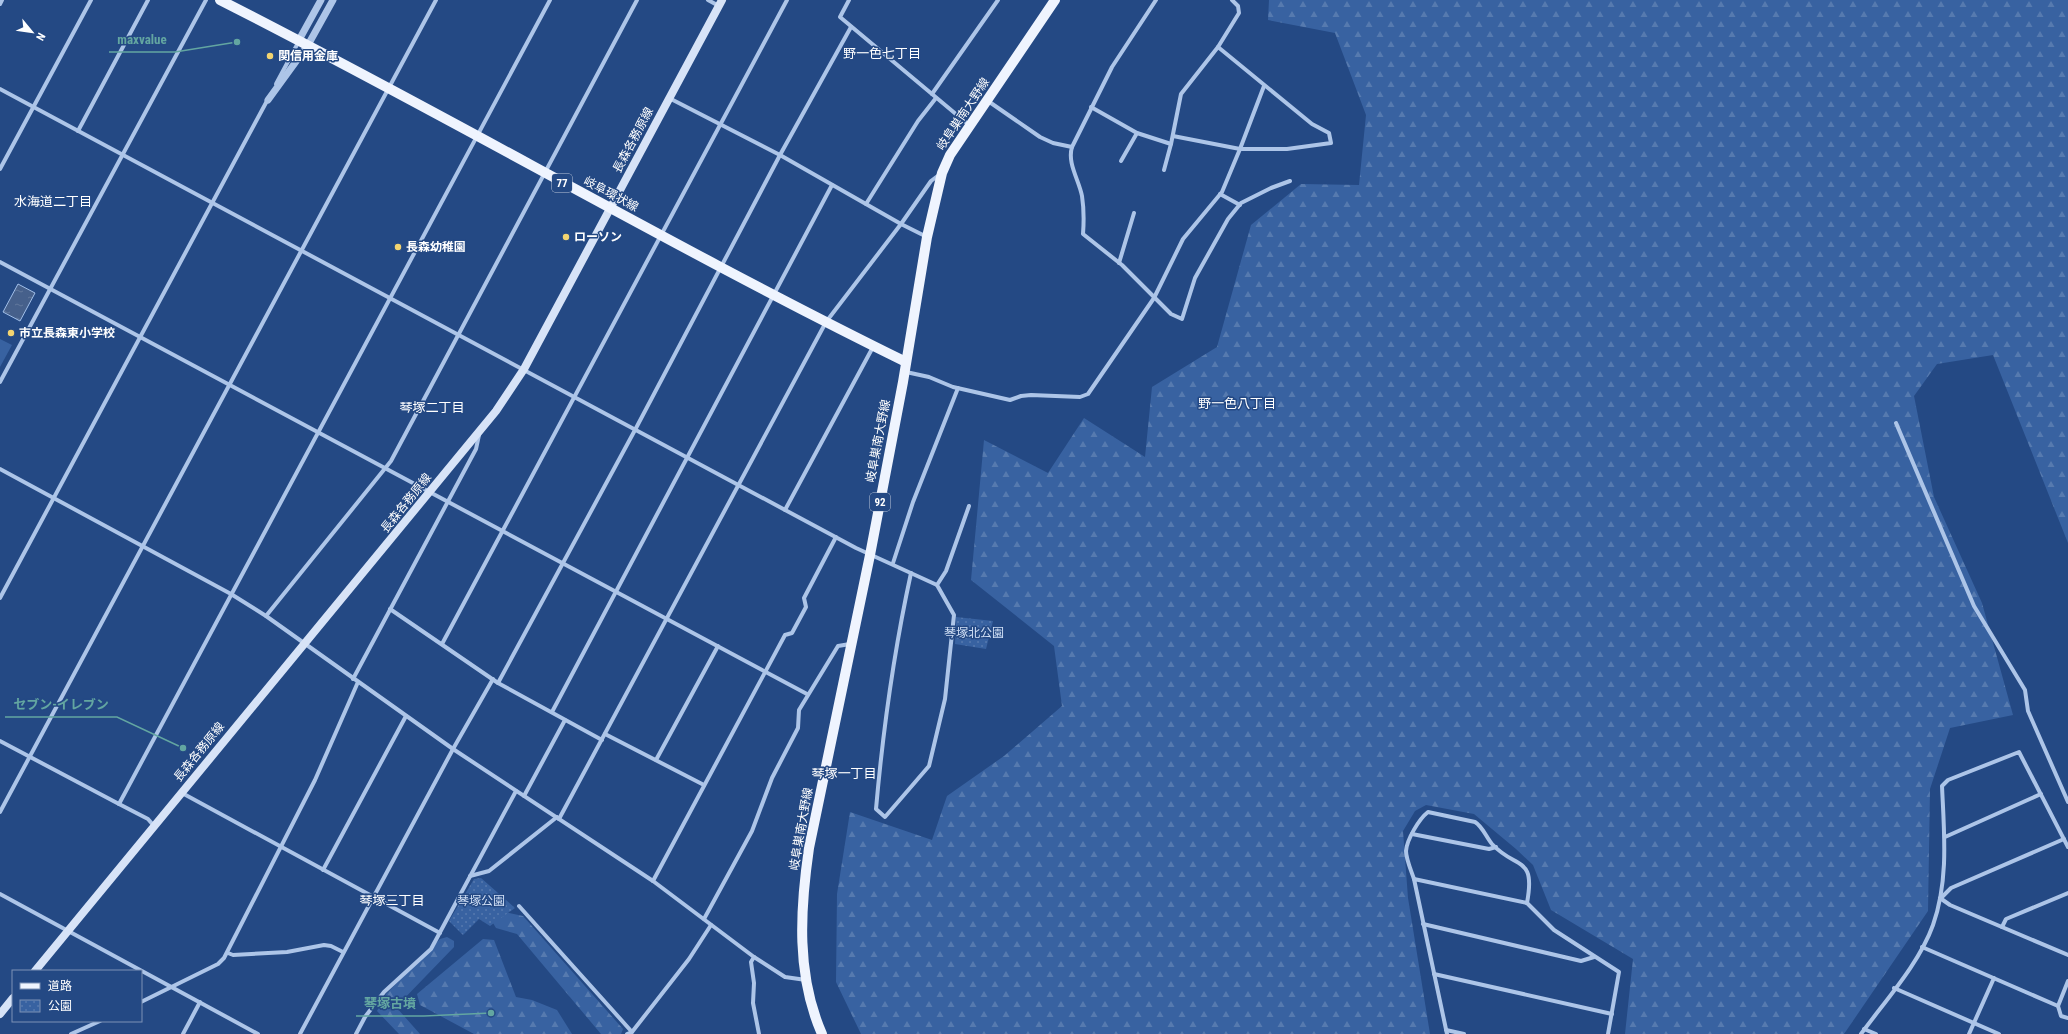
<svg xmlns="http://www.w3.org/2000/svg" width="2068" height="1034" viewBox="0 0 2068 1034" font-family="'Roboto Condensed','Noto Sans JP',sans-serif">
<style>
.grass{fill:#3862a1}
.forest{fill:url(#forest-firs)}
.park{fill:url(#park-dots)}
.water{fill:url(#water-ripples);stroke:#a1bfe9}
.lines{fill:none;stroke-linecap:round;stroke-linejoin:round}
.minor{stroke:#adc5e8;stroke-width:4}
.tertiary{stroke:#adc5e8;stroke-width:7}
.secondary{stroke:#d7e3f7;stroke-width:8}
.primary{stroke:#eff4fe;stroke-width:10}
.poi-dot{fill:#f3d470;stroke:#244984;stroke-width:1.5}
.labels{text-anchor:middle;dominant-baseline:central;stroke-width:3;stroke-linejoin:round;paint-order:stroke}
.shield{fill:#244984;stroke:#bdc8da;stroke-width:1}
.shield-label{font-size:11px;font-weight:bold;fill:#fff}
.poi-label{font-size:12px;font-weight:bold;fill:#fff;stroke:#244984;text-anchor:start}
.street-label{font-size:12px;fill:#fff;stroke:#244984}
.park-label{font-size:12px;fill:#d1e0f6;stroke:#244984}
.neighbourhood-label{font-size:13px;fill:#fff;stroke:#244984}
.leader{fill:none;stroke:#63a6a1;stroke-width:1.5}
.callout-dot{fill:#63a6a1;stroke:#244984;stroke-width:1.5}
.callout-label{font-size:13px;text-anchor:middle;font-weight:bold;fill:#63a6a1;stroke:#244984;stroke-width:3;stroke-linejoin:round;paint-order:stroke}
</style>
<defs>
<pattern id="forest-firs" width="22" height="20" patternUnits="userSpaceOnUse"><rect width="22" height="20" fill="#3862a1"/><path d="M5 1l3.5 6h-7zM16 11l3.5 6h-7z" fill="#567aaf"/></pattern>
<pattern id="park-dots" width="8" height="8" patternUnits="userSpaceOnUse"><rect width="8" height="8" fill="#3862a1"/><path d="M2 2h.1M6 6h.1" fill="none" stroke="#567aaf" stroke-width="1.8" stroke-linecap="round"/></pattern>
<pattern id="water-ripples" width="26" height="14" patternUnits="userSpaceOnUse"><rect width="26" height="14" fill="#46608b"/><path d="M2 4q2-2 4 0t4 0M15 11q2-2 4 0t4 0" fill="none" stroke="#62789c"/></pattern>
</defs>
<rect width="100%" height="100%" fill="#244984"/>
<polygon class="grass" points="0,339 12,345 0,367"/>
<g class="forest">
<polygon points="1269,0 2068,0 2068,543 1993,355 1937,364 1914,396 1934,497 1982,603 2013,715 1950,728 1930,789 1928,911 1844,1034 1625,1034 1633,959 1551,910 1533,865 1516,849 1474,814 1426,805 1415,811 1403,831 1408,898 1430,1034 861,1034 836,982 837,894 850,812 932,840 947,796 1004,756 1062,706 1054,646 971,580 984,440 1048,473 1084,418 1145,457 1152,387 1217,347 1251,225 1301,184 1359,185 1366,115 1335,33 1268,20"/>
<polygon points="500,911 523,916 623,1029 621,1034 601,1034 517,934 496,928 493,923"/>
<polygon points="447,937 454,941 454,947 396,1007 420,1034 399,1034 377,1011 386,994 440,939"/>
<polygon points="483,939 494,940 516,997 532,1000 557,1010 572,1034 474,1034 420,1005 417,994"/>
</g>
<g class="park">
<polygon points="956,617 993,621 986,649 955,644"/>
<polygon points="481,878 515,908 490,926 479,919 463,935 449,921 474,879"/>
</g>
<polygon class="water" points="18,284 35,293 20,321 3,312"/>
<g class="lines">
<g class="minor">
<polyline points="708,0 719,6"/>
<polyline points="849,0 840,17 969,125"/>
<path d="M1156 0 1112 67 1072 147C1067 163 1079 180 1082 196 1084 209 1084 221 1083 234L1122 265 1171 314 1182 319 1195 278 1228 219 1241 203 1271 188 1290 181"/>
<polyline points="0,4 2,0"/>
<polyline points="276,84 299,41"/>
<polyline points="0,89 856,548 937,585"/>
<polyline points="932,94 998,0"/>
<polyline points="669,98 780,155 901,224 927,237"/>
<polyline points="988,101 1040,137 1053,143 1072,147"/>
<polyline points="1091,107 1137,133 1171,144"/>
<polyline points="78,131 148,0"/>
<polyline points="1173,136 1240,149 1287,149 1331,143 1329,133 1312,124 1218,47"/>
<polyline points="1121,161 1137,133"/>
<polyline points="0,169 91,0"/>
<polyline points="1164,170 1171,144 1181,94 1218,47 1239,13 1238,6 1232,0"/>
<polyline points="1220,194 1240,205"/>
<polyline points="866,204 918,121 936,98"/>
<polyline points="0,262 807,694"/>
<polyline points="1119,263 1134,213"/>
<polyline points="906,372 929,377 953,387 1010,400 1021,396 1031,395 1080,397 1088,394 1154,298 1183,239 1222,192 1240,149 1264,86"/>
<polyline points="0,382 206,0"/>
<polyline points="1896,423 1974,606 2025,690 2028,711 2068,802"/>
<polyline points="0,469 231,594 266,616 453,749 653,881 754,957 785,977 806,980"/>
<polyline points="785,510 873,347"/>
<polyline points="893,563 913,502 958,388"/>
<path d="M911 573C894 651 883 730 876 809L885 817 929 766 945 699 954 615 937 585 946 571 969 506"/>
<polyline points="0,598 268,99"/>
<polyline points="390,609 498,683 602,740"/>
<polyline points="266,616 391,461 637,0"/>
<polyline points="442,644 787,0"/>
<polyline points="353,679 476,449 479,435"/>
<polyline points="498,683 635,430 780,155 851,27"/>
<polyline points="552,712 832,185"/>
<polyline points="605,734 704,785"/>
<polyline points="0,741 119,804 148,819 154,826"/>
<polyline points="656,760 718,646"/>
<polyline points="182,793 440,933"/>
<polyline points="524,796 565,720"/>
<polyline points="119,804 550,0"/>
<polyline points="0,812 436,0"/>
<polyline points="559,819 826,322 901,224 931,181 939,175"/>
<polyline points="1412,834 1489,849 1496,847"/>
<polyline points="1945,837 2041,794"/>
<polyline points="323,870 406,716"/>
<polyline points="470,876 489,871 557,817"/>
<path d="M1414 879C1411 870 1406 859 1406 851 1407 839 1419 819 1428 812L1475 822C1483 827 1486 837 1492 844 1516 870 1536 855 1527 903"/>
<polyline points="653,881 785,635 792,633 806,607 804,598 836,537"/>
<polyline points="0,894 258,1034"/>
<polyline points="1940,898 1950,905 2068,955"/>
<polyline points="1941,898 1951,888 2064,839"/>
<polyline points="519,906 632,1032"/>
<polyline points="704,919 752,831 772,778 798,728 799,710 838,646 850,644"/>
<polyline points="1423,924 1581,961 1594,957"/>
<polyline points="2002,927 2006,919 2068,893"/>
<polyline points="1922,947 2058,1006"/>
<polyline points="228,953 233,955 287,952 324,945 331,946 343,952"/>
<polyline points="754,957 751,962 754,983 753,1003 759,1034"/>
<polyline points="1434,974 1612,1014"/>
<polyline points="2068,981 2058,1006 2061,1016 2068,1018"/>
<polyline points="1894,988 1999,1034"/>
<polyline points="141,1002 218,964 224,958 315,780 358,682"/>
<polyline points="1864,1029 1876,1034"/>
<polyline points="1446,1030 1464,1034"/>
<polyline points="71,1034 100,1021"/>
<polyline points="183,1034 200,1002"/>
<polyline points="300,1034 453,749 493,679"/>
<polyline points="356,1034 365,1017 384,992 431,949 516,791"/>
<polyline points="627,1034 632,1032 689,959 711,925"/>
<polyline points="1447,1034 1414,879 1527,903 1554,930 1619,972 1608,1034"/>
<path d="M1861 1034C1885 1001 1919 964 1933 925 1949 880 1944 832 1942 786L1948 780 2019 752 2068 847"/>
<polyline points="1969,1034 1994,978"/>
</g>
<g class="tertiary">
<polyline points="299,40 321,0"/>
<polyline points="268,100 308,45 333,0"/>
</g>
<g class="secondary">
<polyline points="35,971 496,411 524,369 722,0"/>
<polyline points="0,1014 13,998"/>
</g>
<g class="primary">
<path d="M220 0C451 117 674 248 906 362"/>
<path d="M822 1034C796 975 800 910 809 848L870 555 903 382 927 237 942 173 950 155 1055 0"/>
</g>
</g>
<g class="poi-dot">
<circle cx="270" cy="56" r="4"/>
<circle cx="566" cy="237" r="4"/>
<circle cx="398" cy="247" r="4"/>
<circle cx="11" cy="333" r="4"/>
</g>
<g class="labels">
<g class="shield">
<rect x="552" y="174" width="20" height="18" rx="3"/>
<rect x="870" y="493" width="20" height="18" rx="3"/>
</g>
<g class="shield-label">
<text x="562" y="183">77</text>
<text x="880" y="502">92</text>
</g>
<g class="poi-label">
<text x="278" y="56">関信用金庫</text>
<text x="574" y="237">ローソン</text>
<text x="406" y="247">長森幼稚園</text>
<text x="19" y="333">市立長森東小学校</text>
</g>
<g class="street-label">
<text transform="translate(963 114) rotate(-56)">岐阜巣南大野線</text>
<text transform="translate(633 140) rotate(-62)">長森各務原線</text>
<text transform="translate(611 194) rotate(28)">岐阜環状線</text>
<text transform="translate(878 441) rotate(-79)">岐阜巣南大野線</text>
<text transform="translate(406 503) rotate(-51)">長森各務原線</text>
<text transform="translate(199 752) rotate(-51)">長森各務原線</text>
<text transform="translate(801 829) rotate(-80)">岐阜巣南大野線</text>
</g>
<g class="park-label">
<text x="974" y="633">琴塚北公園</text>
<text x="481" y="901">琴塚公園</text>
</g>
<g class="neighbourhood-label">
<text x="882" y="53">野一色七丁目</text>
<text x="53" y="201">水海道二丁目</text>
<text x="1237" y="403">野一色八丁目</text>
<text x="432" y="407">琴塚二丁目</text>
<text x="844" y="773">琴塚一丁目</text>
<text x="392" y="900">琴塚三丁目</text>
</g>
</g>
<path class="leader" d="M237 42L175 52H109M183 748L117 717H5M491 1013L424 1016H356"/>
<g class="callout-dot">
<circle cx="237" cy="42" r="4"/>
<circle cx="183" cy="748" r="4"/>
<circle cx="491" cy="1013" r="4"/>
</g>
<g class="callout-label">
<text x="142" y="44">maxvalue</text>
<text x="61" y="709">セブン-イレブン</text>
<text x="390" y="1008">琴塚古墳</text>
</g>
<rect x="12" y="970" width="130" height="52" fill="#244984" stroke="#7c92b5"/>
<rect x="20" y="983" width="20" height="6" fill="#eff4fe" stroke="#7c92b5"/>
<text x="48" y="990" font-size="12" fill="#ffffff">道路</text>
<rect x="20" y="1000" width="20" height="12" fill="url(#park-dots)" stroke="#7c92b5"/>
<text x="48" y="1010" font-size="12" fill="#ffffff">公園</text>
<g transform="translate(32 32) rotate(119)" stroke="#244984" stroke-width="3" paint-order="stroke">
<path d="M0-3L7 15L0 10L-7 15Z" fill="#ffffff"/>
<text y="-6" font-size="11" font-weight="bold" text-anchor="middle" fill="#ffffff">N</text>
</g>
</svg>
